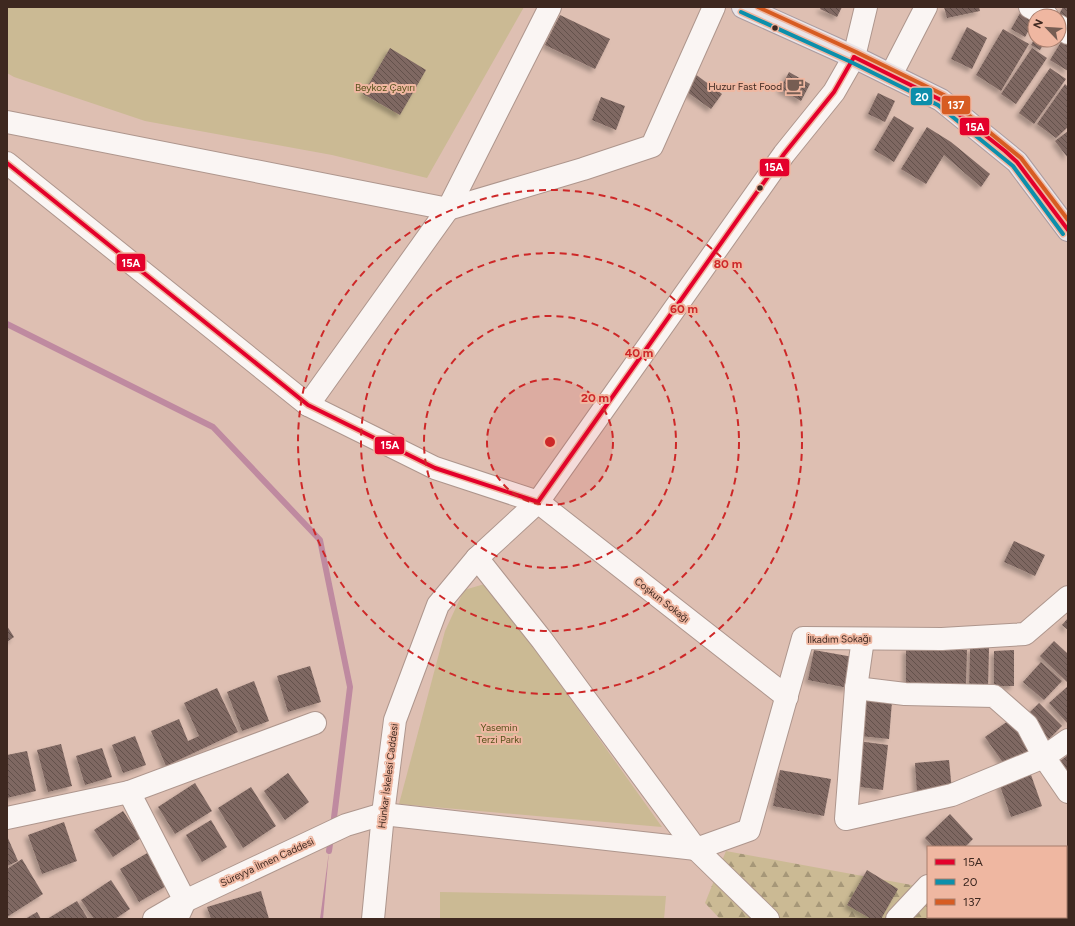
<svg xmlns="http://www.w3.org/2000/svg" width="1075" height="926" viewBox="0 0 1075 926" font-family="Figtree,sans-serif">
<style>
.forest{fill:url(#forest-firs)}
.green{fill:#cbba94}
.water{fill:#bf8aa0}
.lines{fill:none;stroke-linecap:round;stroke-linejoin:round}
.stream{stroke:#bf8aa0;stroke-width:6}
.building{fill:url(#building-back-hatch);filter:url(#shadow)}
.minor-casing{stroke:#ae968d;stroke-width:24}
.major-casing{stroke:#ab9ca0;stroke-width:24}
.minor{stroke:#faf5f3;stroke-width:22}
.major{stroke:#eae5e8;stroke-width:22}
.bus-1-casing{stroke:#efb7a1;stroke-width:7}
.bus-2-casing{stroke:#efb7a1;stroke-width:7}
.bus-3-casing{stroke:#efb7a1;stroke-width:7}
.bus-1{stroke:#e4002b;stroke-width:4}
.bus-2{stroke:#0c8fab;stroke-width:4}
.bus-3{stroke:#d75c22;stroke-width:4}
.ring{fill:none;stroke:#ce2828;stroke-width:2;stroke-dasharray:7 5}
.bus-dot{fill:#3e2820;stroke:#efb7a1;stroke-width:1.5}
.labels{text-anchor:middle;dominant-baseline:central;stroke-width:4;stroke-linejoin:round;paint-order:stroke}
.poi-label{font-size:10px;fill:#3e2820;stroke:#efb7a1;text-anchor:end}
.park-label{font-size:10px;fill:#57511b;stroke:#efb7a1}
.street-label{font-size:10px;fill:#3e2820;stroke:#efb7a1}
.centre{fill:#ce2828;stroke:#efb7a1;stroke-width:2}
.ring-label{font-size:12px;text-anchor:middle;font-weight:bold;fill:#ce2828;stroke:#efb7a1;stroke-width:4;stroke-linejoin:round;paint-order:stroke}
.line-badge{stroke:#efb7a1;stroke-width:1.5}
.badge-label{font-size:11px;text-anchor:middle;font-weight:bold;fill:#fff}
</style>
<defs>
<pattern id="forest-firs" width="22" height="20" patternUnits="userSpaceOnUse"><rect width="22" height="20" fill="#cbba94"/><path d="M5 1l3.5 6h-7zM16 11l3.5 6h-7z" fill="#a69778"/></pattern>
<pattern id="building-back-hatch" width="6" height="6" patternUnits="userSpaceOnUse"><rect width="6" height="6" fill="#7f6862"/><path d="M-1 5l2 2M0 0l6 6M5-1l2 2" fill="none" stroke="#64514c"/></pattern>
<filter id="shadow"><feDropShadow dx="-3.5" dy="3.5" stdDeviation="2" flood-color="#0004"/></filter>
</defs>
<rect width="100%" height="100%" fill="#debfb2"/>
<polygon class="forest" points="726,851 928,888 928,917 1066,917 1066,889 1068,889 1068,919 720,919 705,903"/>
<g class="green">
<polygon points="7,7 524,7 427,178 332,155 145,121 14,77 7,73"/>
<polygon points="488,583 662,827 399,804 445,631 464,590"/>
<polygon points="440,892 666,896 664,919 440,919"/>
</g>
<polygon class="water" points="329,851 323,919 320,919"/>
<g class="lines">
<g class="stream">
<polyline points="7,324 213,427 320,540 350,687 333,826"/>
<polyline points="329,851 331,837"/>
</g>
</g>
<g class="building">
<polygon points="821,7 842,7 837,17 820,9"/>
<polygon points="944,7 979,7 980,11 947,18"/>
<polygon points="1063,7 1068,7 1068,22 1058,16"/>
<polygon points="1023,8 1035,19 1025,37 1011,29"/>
<polygon points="560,15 610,39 595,69 545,45"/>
<polygon points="967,27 987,38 972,69 951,59"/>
<polygon points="1003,29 1029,44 1001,91 976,75"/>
<polygon points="1064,37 1068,40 1068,71 1050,60"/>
<polygon points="1035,38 1035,40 1046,40 1040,50 1031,45"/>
<polygon points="390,48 426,70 400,115 363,94"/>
<polygon points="1032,48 1047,58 1016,104 1001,94"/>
<polygon points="1050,68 1066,79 1034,124 1019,113"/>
<polygon points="691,71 722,94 711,109 680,87"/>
<polygon points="789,72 810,84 801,101 780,89"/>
<polygon points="1065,84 1068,87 1068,127 1056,138 1037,124"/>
<polygon points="878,93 895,101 885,122 868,114"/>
<polygon points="601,97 625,106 616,130 592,120"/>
<polygon points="894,116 914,128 894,162 874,150"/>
<polygon points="927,127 951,142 990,174 981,187 944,155 926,184 901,169"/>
<polygon points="1068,131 1068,158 1055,141"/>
<polygon points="1014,541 1045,555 1035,576 1004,562"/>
<polygon points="1068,618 1068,630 1062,625"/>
<polygon points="7,626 14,637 7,642"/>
<polygon points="1054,641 1068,654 1067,682 1040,656"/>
<polygon points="970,648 989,648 988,691 969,691"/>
<polygon points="906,649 967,650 966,686 906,685"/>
<polygon points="814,650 853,657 848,688 808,680"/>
<polygon points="1014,650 1014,686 994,686 994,651"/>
<polygon points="1041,662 1062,681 1044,700 1023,682"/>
<polygon points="310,666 321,702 288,712 277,676"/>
<polygon points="254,681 269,721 242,731 227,692"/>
<polygon points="1068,686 1068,724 1049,703"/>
<polygon points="217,688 238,732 166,766 151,731 179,719 188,741 199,736 184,703"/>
<polygon points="863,698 892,701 889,739 860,736"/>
<polygon points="1039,703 1062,726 1049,739 1026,716"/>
<polygon points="1011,719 1032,749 1006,767 985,737"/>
<polygon points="135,736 146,765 123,773 112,745"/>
<polygon points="858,741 888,745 883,790 853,786"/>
<polygon points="61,744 72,786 48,792 37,750"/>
<polygon points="102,748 112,777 85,785 76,756"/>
<polygon points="27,751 36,791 7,798 7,755"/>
<polygon points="1068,755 1068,772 1060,761"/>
<polygon points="949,760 952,791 917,794 915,763"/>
<polygon points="780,770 831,779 824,816 773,806"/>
<polygon points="1030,772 1042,806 1011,817 999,783"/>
<polygon points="288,773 309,802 285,820 264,791"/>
<polygon points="195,783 212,811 175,834 158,807"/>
<polygon points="251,787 276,826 243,848 218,808"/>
<polygon points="123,811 141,838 113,857 94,830"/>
<polygon points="950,814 973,839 965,847 933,847 925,838"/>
<polygon points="211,820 227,847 202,862 186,835"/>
<polygon points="64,822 77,861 42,874 28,835"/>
<polygon points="7,836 18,861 7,866"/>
<polygon points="149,852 168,885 139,902 120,869"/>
<polygon points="22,859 43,894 7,917 7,869"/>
<polygon points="867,870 898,889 881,919 871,919 847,905"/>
<polygon points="111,880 130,909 115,919 94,919 81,900"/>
<polygon points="261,891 269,919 211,919 207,907"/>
<polygon points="77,901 88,919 47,919"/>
<polygon points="37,912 41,919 25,919"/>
</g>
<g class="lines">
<g class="minor-casing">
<g id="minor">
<polyline points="1030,7 1047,16"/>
<polyline points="1059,26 1068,33"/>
<polyline points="891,75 926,7"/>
<polyline points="7,122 448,209 583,169 652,146 714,7"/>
<polyline points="7,163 308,405 435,468 538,502 787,697"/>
<polyline points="308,405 448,209 550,7"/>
<polyline points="477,558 542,640 696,849 768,919"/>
<polyline points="863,639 856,688 846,819 952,795 1044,757 1068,740"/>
<polyline points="856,688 905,694 994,696 1027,725 1044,757 1068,792"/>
<polyline points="129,792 185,901 179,914"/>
<polyline points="7,818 129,792 315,723"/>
<polyline points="1066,866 1068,867"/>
<polyline points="154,919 185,901 346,825 383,814 696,849 749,830 803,638 942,639 1025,634 1068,597"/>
<polyline points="373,919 383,814 395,720 438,605 477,558 538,502 784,154 834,92 854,57 866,7"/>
<polyline points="897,919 928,886"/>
</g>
</g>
<g class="major-casing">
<polyline id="major" points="743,7 854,57 941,100 1017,162 1068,230"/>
</g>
<use href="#minor" class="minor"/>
<use href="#major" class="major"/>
<g class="bus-1-casing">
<g id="bus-1">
<polyline points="854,57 941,100 1005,151 1017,162 1068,230"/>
<polyline points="7,163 308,405 435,468 538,502"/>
<polyline points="538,502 784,154 834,92 854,57"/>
</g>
</g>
<g class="bus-2-casing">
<polyline id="bus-2" points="741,12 851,62 938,105 1013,166 1063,234"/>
</g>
<g class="bus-3-casing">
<polyline id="bus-3" points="758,7 856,52 944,95 1021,158 1068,220"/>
</g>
<use href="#bus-1" class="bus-1"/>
<use href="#bus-2" class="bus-2"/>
<use href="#bus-3" class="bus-3"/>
</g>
<circle cx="550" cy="442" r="63" fill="#ce2828" fill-opacity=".12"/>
<g class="ring">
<circle cx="550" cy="442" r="63"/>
<circle cx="550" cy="442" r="126"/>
<circle cx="550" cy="442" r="189"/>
<circle cx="550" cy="442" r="252"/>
</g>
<defs>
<g id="cafe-bare" transform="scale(1.38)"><path d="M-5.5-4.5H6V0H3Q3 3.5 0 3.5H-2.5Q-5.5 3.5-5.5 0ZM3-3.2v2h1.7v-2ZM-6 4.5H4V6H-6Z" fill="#765d53" stroke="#efb7a1" stroke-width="2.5" paint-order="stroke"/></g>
</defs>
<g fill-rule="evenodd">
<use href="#cafe-bare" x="795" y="86"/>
</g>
<g class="bus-dot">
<circle cx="775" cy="28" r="3.5"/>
<circle cx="760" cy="188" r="3.5"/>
</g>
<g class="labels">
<g class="poi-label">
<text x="782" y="86">Huzur Fast Food</text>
</g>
<g class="park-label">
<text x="385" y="87">Beykoz Çayırı</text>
<text x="499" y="727">Yasemin<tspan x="499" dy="12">Terzi Parkı</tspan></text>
</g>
<g class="street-label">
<text transform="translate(662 600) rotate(38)">Coşkun Sokağı</text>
<text transform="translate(839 639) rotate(-1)">İlkadım Sokağı</text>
<text transform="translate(388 776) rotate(-83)">Hünkar İskelesi Caddesi</text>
<text transform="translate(267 862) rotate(-25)">Süreyya İlmen Caddesi</text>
</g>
</g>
<circle cx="550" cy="442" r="6" class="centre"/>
<g class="ring-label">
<text x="728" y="268">80 m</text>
<text x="684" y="313">60 m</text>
<text x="639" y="357">40 m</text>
<text x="595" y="402">20 m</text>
</g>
<g class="line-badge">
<rect x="910" y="87" width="23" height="19" rx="4" fill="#0c8fab"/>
<rect x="941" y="95" width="30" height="20" rx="4" fill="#d75c22"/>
<rect x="959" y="117" width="31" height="19" rx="4" fill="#e4002b"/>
<rect x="759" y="158" width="31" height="19" rx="4" fill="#e4002b"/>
<rect x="116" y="253" width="30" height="19" rx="4" fill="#e4002b"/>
<rect x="374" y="436" width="31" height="19" rx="4" fill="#e4002b"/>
</g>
<g class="badge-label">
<text x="922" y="101">20</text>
<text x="956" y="109">137</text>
<text x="975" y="131">15A</text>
<text x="774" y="171">15A</text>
<text x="131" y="267">15A</text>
<text x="390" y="449">15A</text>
</g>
<rect width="1075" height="926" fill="none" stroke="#3e2820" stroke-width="16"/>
<rect x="927" y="846" width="140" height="72" fill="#efb7a1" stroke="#a87e6d"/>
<rect x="935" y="859" width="20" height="6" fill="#e4002b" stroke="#a87e6d"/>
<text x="963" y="866" font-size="12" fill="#3e2820">15A</text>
<rect x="935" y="879" width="20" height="6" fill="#0c8fab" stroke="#a87e6d"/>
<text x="963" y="886" font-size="12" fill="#3e2820">20</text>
<rect x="935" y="899" width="20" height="6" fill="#d75c22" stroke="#a87e6d"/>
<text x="963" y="906" font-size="12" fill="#3e2820">137</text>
<g transform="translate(1047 28) rotate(295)"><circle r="19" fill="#efb7a1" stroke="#a87e6d"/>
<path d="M0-3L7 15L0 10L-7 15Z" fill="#765d53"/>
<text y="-6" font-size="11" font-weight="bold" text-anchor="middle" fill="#3e2820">N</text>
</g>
</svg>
